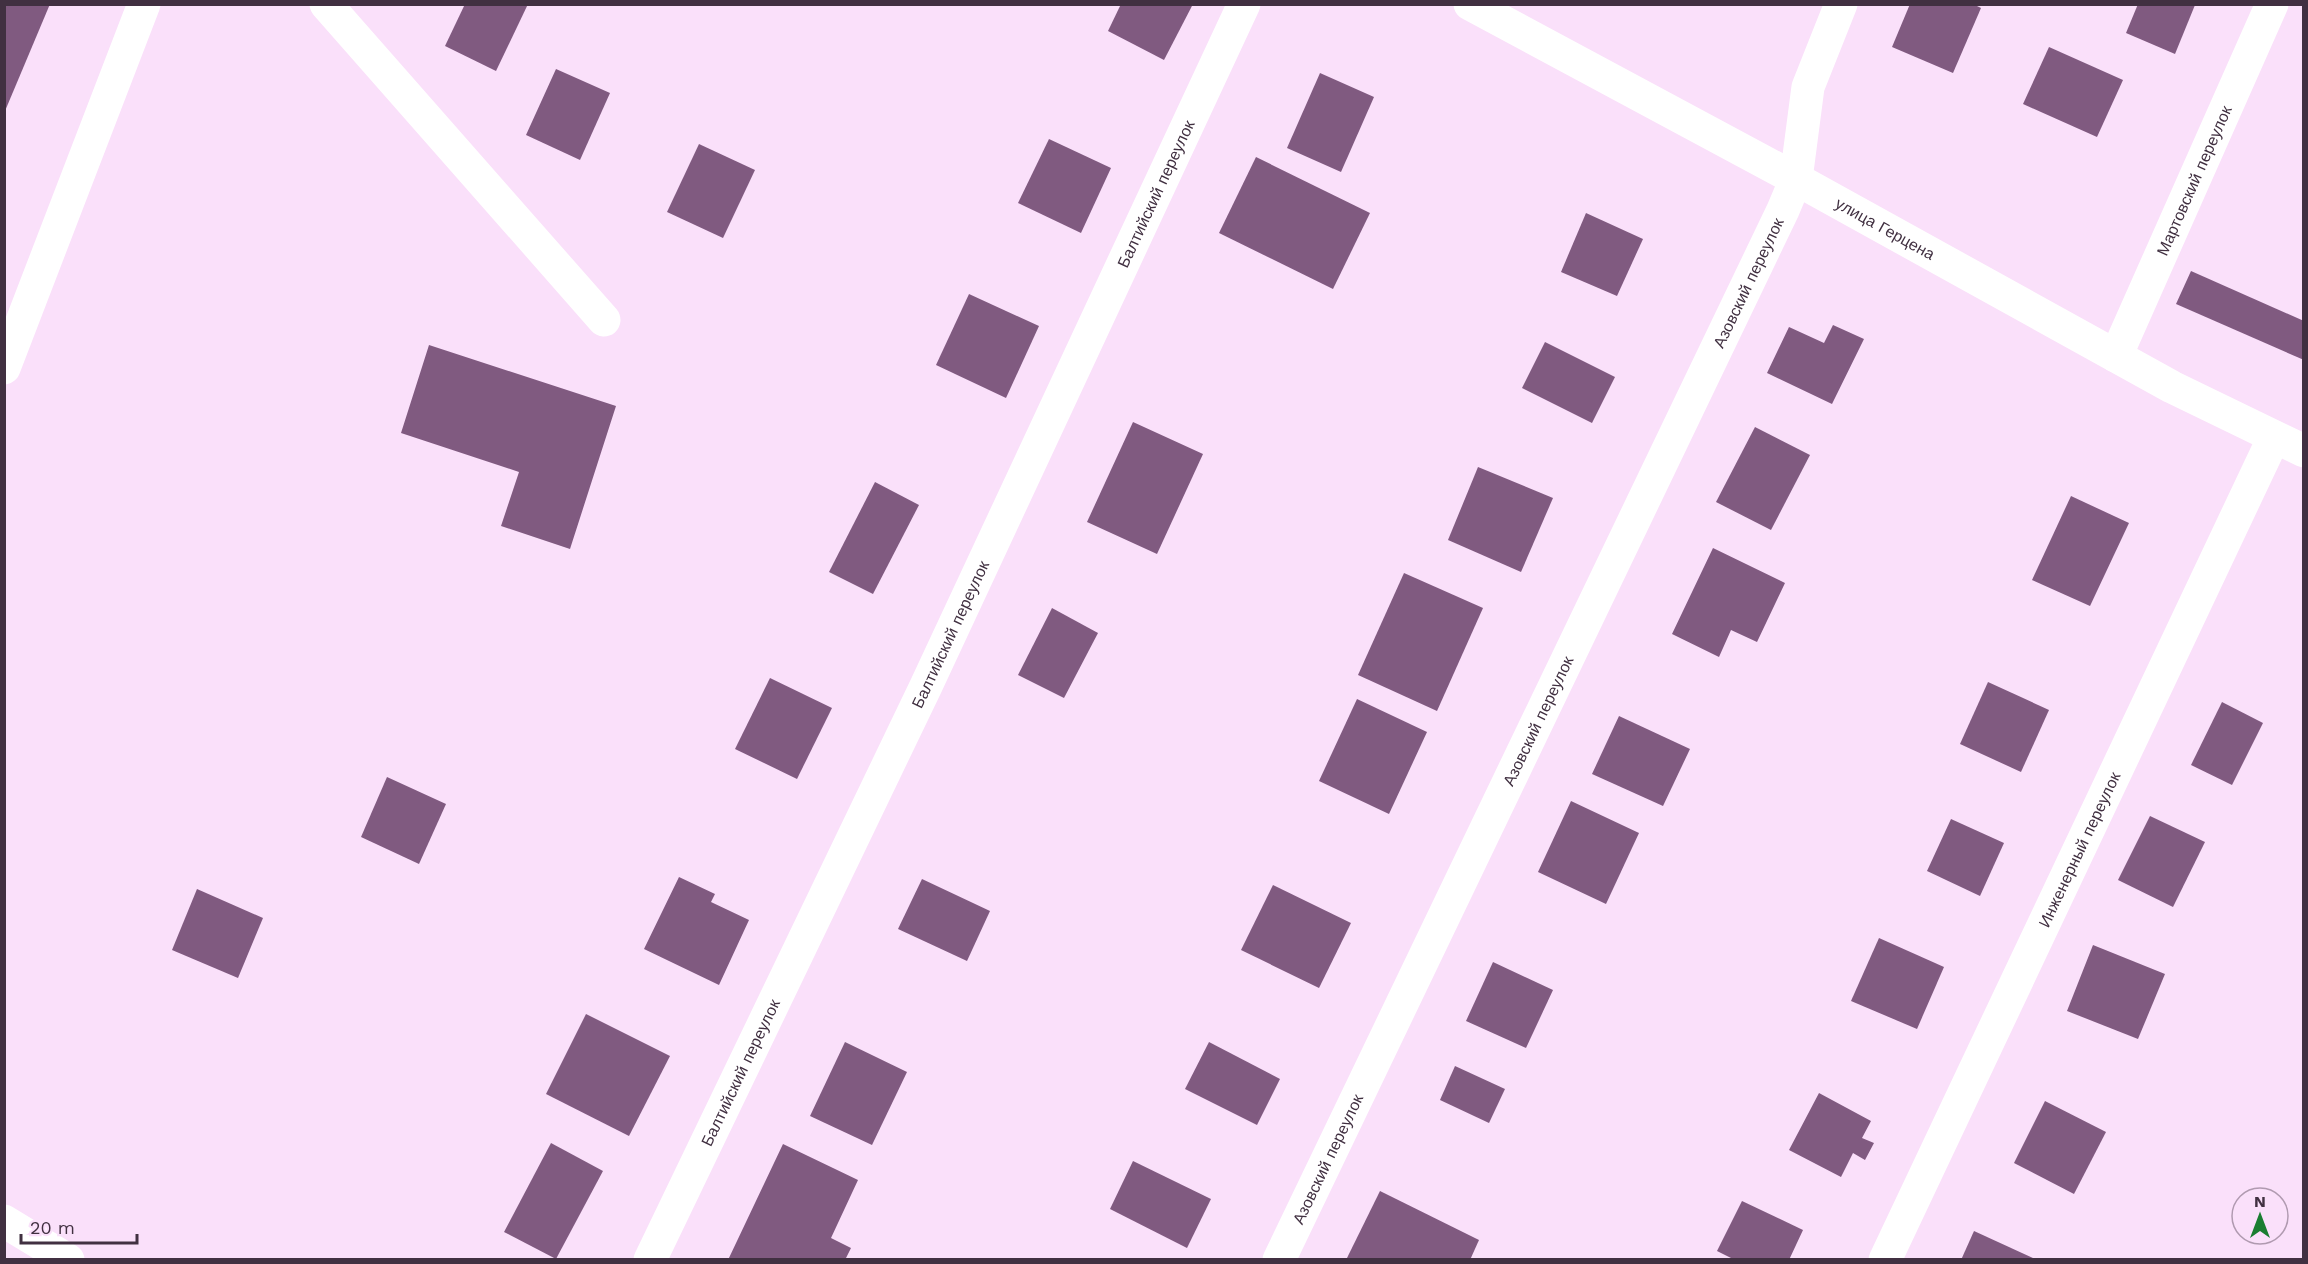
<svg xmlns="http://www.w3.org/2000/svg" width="2308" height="1264" viewBox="0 0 2308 1264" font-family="'Work Sans',sans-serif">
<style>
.building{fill:#805a80}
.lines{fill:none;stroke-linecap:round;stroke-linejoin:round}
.minor{stroke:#fff;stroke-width:33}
.labels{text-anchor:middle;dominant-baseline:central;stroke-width:6;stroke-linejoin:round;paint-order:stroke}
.street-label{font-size:16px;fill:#413041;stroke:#fae0fa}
</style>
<rect width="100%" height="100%" fill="#fae0fa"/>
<g class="building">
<polygon points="4,4 50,4 5,111 4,111"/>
<polygon points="465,4 528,4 496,71 445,46"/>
<polygon points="1121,4 1193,4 1164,60 1108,31"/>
<polygon points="1910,4 1973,4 1981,8 1953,73 1892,47"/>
<polygon points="2138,4 2195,5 2175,54 2126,33"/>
<polygon points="2049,47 2123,80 2097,137 2023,104"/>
<polygon points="556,69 610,93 580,160 526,135"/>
<polygon points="1320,73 1374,97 1341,172 1287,148"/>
<polygon points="1049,139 1111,168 1081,233 1018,203"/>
<polygon points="699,144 755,170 723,238 667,212"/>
<polygon points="1256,157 1370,213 1333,289 1219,233"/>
<polygon points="1586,213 1643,239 1617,296 1561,272"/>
<polygon points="2191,271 2304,321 2304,360 2176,304"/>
<polygon points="969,294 1039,326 1006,398 936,365"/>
<polygon points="1833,325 1864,339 1832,404 1767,373 1789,327 1824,343"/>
<polygon points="1545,342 1615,377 1592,423 1522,388"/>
<polygon points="429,345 616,406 570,549 501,526 519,472 401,433"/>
<polygon points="1133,422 1203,454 1157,554 1087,522"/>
<polygon points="1755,427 1810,455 1771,530 1716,502"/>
<polygon points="1478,467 1553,498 1521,572 1448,540"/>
<polygon points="875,482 919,505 873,594 829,572"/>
<polygon points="2071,496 2129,523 2090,606 2032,580"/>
<polygon points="1713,548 1785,583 1757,642 1731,630 1719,657 1672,634"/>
<polygon points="1404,573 1483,608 1437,711 1358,675"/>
<polygon points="1052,608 1098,633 1064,698 1018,675"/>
<polygon points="770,678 832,708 797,779 735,749"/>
<polygon points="1988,682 2049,710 2021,772 1960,744"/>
<polygon points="1357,699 1427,732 1389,814 1319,781"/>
<polygon points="2222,702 2263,723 2232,785 2191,765"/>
<polygon points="1619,716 1690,749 1663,806 1592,774"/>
<polygon points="387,777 446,804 419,864 361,837"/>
<polygon points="1571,801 1639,833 1606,904 1538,872"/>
<polygon points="2150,816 2205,842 2173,907 2118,880"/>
<polygon points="1951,819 2004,843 1980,896 1927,871"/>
<polygon points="679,877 715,894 711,902 749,920 719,985 644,949"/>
<polygon points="922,879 990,911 967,961 898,929"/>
<polygon points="1273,885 1351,923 1319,988 1241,950"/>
<polygon points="197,889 263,918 238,978 172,950"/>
<polygon points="1879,938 1944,967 1917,1029 1851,1001"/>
<polygon points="2093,945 2165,974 2138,1039 2067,1011"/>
<polygon points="1493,962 1553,990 1526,1048 1466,1021"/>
<polygon points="586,1014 670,1056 629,1136 546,1094"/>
<polygon points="845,1042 907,1072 872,1145 810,1116"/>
<polygon points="1209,1042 1280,1079 1257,1125 1185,1089"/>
<polygon points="1455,1066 1505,1089 1489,1123 1440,1100"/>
<polygon points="1819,1093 1871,1121 1862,1138 1874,1143 1865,1160 1853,1153 1841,1177 1789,1150"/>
<polygon points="2045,1101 2106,1132 2074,1194 2014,1163"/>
<polygon points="551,1143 603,1171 556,1259 504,1232"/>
<polygon points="783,1144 858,1180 831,1238 851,1248 845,1260 728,1260"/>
<polygon points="1133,1161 1211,1199 1187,1248 1110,1209"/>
<polygon points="1380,1191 1479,1240 1470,1260 1346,1260"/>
<polygon points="1742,1201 1803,1230 1789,1260 1735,1260 1717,1251"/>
<polygon points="1974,1231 2037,1260 1961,1260"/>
</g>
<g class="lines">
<g class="minor">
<polyline points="326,4 604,320"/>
<path id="s1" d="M1470 4 1796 179 2172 387 2304 451"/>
<path id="s2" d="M2116 356 2272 4"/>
<polyline points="4,368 144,4"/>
<polyline points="4,1221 68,1260"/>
<path id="s3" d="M650 1260 926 686 1244 4"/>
<path id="s4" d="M1279 1260 1783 210 1796 179 1808 87 1841 4"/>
<path id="s5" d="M1885 1260 2274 437"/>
</g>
</g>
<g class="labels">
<g class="street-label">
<text stroke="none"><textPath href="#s2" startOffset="192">Мартовский переулок</textPath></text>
<text stroke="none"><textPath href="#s3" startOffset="1180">Балтийский переулок</textPath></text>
<text stroke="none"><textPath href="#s1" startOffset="472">улица Герцена</textPath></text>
<text stroke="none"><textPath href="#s4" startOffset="1084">Азовский переулок</textPath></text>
<text stroke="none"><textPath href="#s3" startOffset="694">Балтийский переулок</textPath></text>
<text stroke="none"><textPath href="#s4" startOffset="598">Азовский переулок</textPath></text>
<text stroke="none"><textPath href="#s5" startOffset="454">Инженерный переулок</textPath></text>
<text stroke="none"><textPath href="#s3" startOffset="208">Балтийский переулок</textPath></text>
<text stroke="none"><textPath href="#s4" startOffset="112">Азовский переулок</textPath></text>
</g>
</g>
<rect width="2308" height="1264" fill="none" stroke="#413041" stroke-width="12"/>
<g transform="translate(2260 1216)"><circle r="28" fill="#fae0fa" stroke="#b09ab0" stroke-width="1.5"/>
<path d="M0-4.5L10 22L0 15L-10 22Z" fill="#1a7e31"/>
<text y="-9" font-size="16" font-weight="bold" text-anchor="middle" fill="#413041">N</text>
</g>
<path d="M21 1234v9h116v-9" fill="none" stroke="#413041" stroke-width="3"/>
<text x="30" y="1234" font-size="18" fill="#413041" stroke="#fae0fa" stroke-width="4.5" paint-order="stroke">20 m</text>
</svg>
